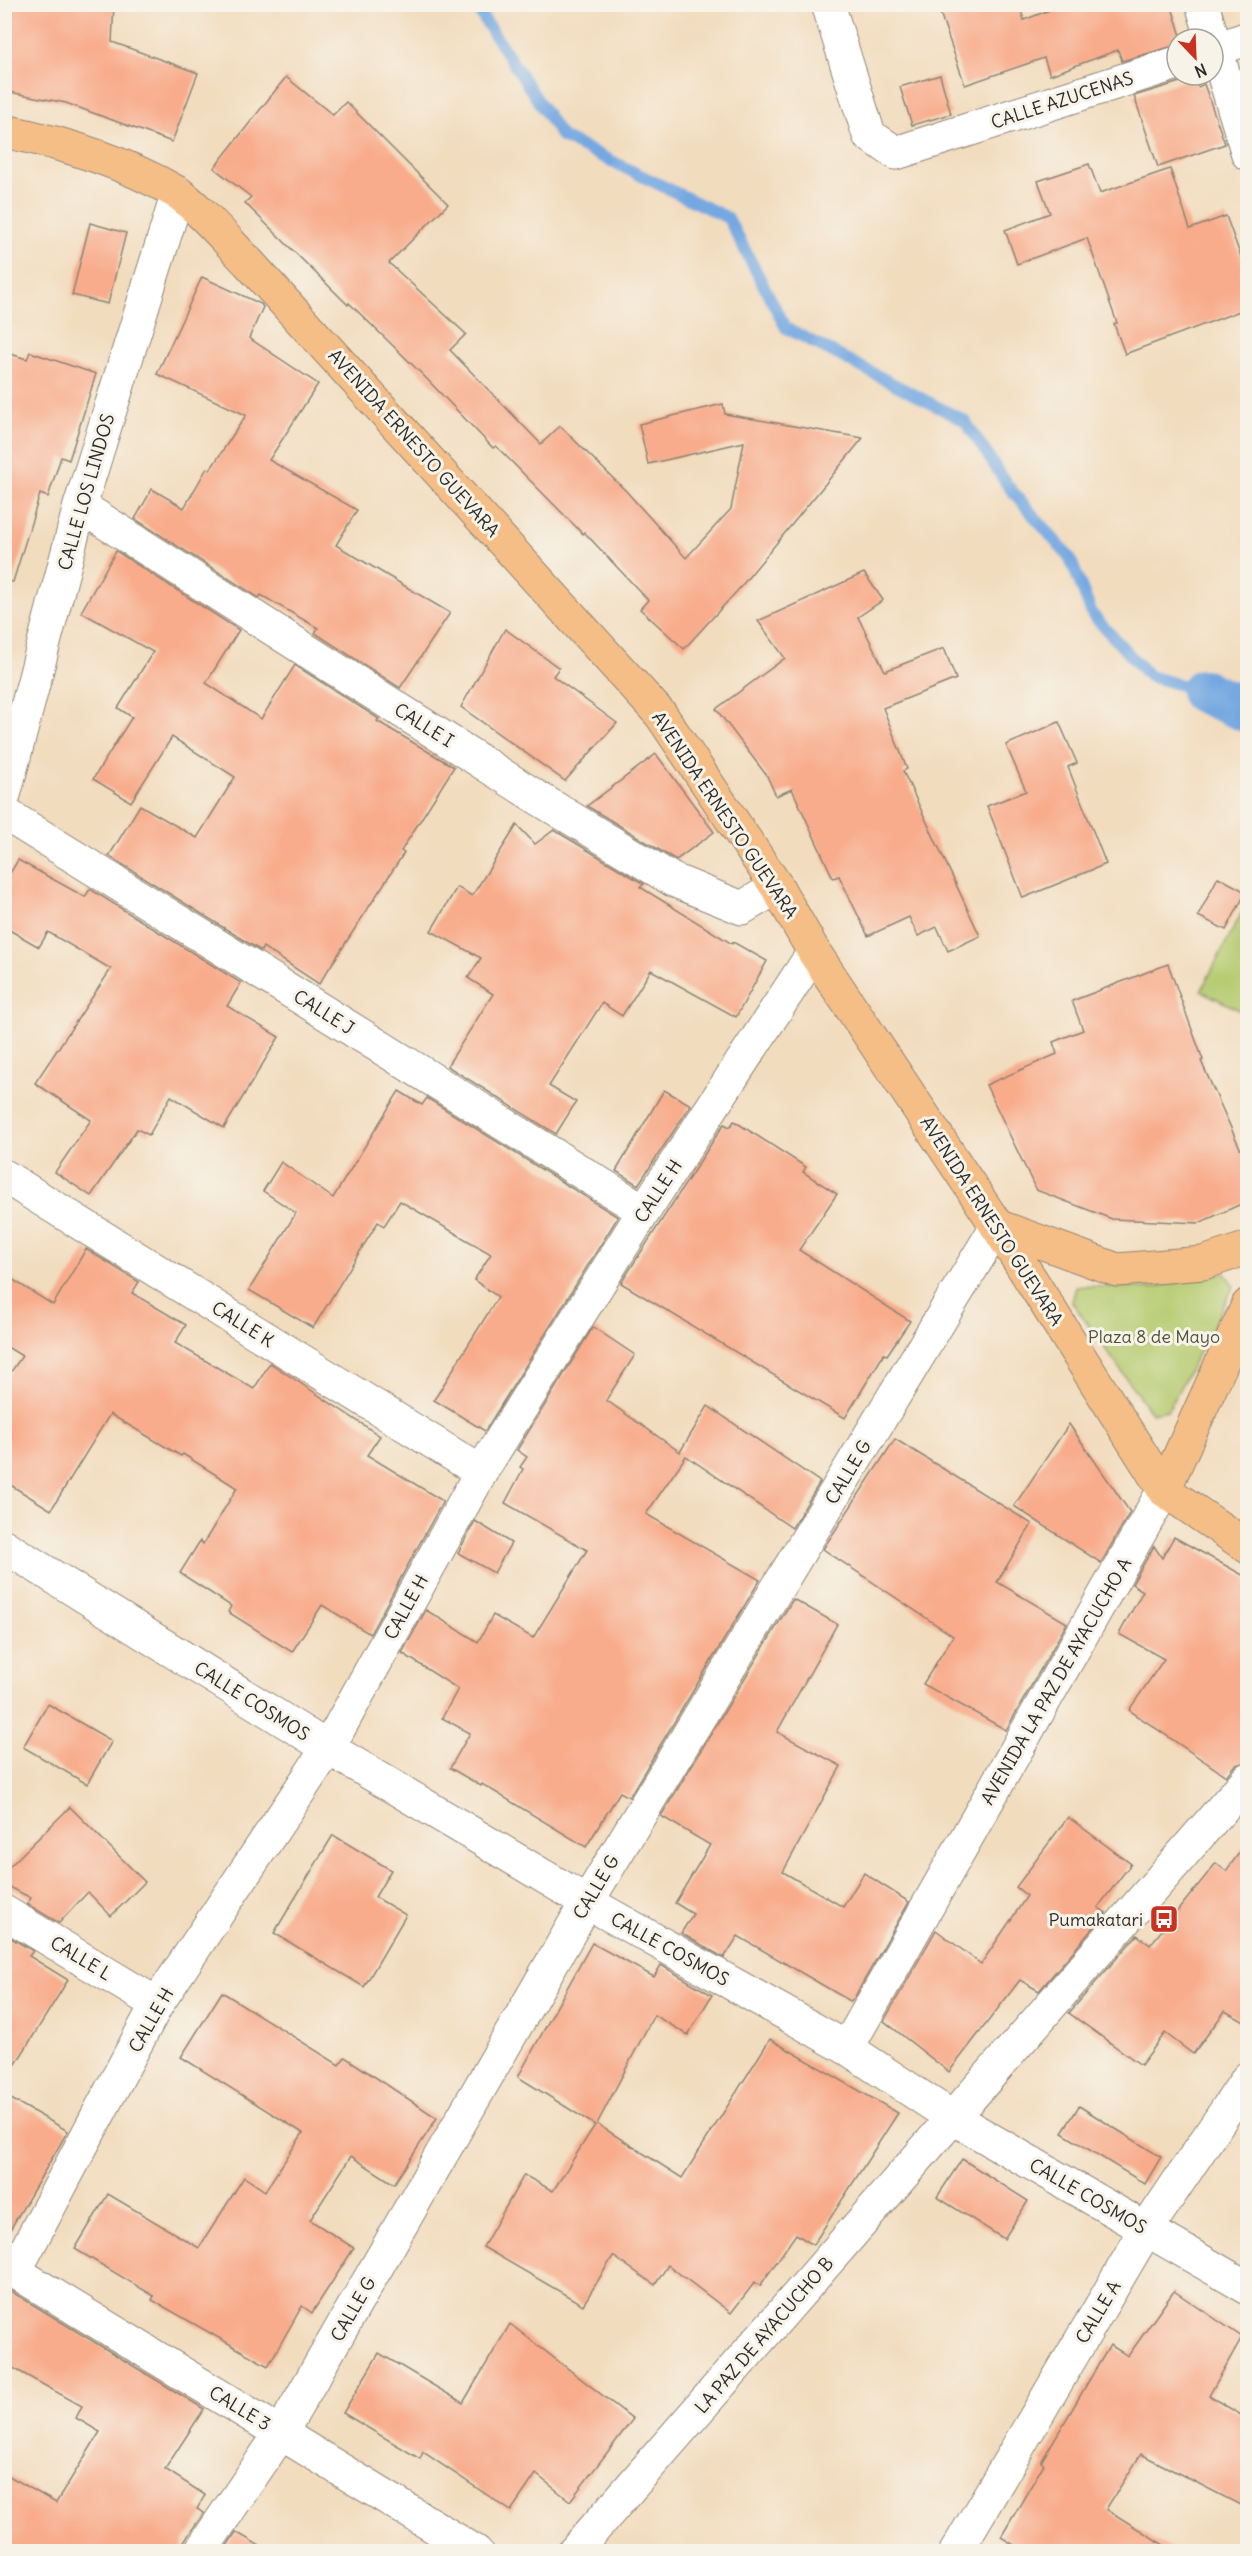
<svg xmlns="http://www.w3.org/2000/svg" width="1252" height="2556" viewBox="0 0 1252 2556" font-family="Delius,sans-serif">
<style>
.green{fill:#b5ca6e;stroke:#707a4c;stroke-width:1.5}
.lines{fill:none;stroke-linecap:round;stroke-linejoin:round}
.stream{stroke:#74a8e1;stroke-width:12}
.canal{stroke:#74a8e1;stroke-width:44}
.building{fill:#f8ac8b}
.minor-casing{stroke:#8e8474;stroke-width:35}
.major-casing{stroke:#8e8474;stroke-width:35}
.minor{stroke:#fff;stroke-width:33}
.major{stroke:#f6be87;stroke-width:33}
.labels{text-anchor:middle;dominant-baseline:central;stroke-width:6;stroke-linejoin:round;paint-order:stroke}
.street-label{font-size:18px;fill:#2b2b2b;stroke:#f7f3e8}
.park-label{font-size:18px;fill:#4e533c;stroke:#f7f3e8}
.poi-label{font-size:18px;fill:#2b2b2b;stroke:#f7f3e8;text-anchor:end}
</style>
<rect width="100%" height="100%" fill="#f7f3e8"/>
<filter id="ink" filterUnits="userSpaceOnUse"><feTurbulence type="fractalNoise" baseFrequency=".0167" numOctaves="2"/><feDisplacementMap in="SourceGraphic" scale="12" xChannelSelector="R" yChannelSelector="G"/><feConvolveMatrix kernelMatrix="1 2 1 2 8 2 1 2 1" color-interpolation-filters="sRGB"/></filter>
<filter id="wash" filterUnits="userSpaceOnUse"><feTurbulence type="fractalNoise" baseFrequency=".008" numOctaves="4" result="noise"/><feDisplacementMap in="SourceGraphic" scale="24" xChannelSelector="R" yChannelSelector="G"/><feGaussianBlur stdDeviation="1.35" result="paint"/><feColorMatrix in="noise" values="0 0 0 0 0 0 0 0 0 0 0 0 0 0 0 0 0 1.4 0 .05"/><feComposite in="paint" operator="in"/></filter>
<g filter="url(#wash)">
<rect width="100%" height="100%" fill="#f2dcbe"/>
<g class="green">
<polygon points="1247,902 1247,1014 1201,991"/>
<polygon points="1224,1272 1234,1286 1168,1410 1151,1413 1072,1302 1076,1286 1153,1288"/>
</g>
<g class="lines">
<polyline class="stream" points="474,4 562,137 728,218 786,328 965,421 1008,486 1070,558 1092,614 1149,676 1202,691"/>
<polyline class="canal" points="1202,691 1248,711"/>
</g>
<g id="blocks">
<g class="building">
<polygon points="4,4 114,4 112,42 198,73 172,142 66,103 4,91"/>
<polygon points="937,4 1019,4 1024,20 1065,4 1171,4 1182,39 1177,39 1177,45 1122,61 1118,50 1050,75 1044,58 965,85"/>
<polygon points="940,75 951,114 912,125 900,87"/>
<polygon points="1191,75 1194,75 1198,87 1204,84 1225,144 1158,167 1134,96 1183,81"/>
<polygon points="286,77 333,115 346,102 448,204 389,263 466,334 450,350 541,444 560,426 626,491 686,558 731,509 744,442 648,464 639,424 723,404 725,414 863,438 738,590 684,649 640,609 648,600 584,532 583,534 496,446 493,448 423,375 349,303 348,305 245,203 251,197 214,168"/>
<polygon points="1089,164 1100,193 1170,169 1190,229 1226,216 1248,276 1248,308 1125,354 1114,324 1117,323 1087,238 1017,264 1005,230 1050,213 1038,181"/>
<polygon points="90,223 126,233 108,304 72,295"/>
<polygon points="202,277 261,304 263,307 249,338 318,384 269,460 357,510 336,545 450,613 400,688 315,633 318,628 261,595 259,598 135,519 152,489 184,508 207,468 210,470 246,415 157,374"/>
<polygon points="4,352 27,359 30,352 96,374 69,460 61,457 48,497 40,494 13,582 4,581"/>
<polygon points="116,551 239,630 206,683 261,719 295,665 379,719 377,721 454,767 401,851 404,853 319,984 263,947 261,951 109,856 140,805 197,838 235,777 172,737 131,802 93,779 132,717 118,708 153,652 81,612"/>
<polygon points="864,573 883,600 858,617 885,671 944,648 956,679 883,708 907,769 903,771 980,936 948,951 937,927 918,936 909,917 868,936 839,876 833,878 792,789 776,796 767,776 716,709 785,658 758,621"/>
<polygon points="505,629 559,668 553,676 617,723 565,781 461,707"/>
<polygon points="1059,722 1077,763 1068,767 1106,864 1023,898 987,806 1026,791 1006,745"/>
<polygon points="656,754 714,832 676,860 587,806"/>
<polygon points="517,825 535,844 554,830 644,884 640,887 732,944 733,942 767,961 736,1017 651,970 622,1016 602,1003 549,1086 576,1102 556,1134 447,1066 493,994 468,978 481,958 431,931 457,887 472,896"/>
<polygon points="18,860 85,897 90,889 241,983 227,1006 279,1037 224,1128 171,1096 149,1135 137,1129 91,1196 55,1172 91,1120 35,1083 111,969 48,932 39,947 4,927 4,883"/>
<polygon points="1218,877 1246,892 1226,930 1198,916"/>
<polygon points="1168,964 1203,1060 1201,1061 1248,1166 1248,1201 1199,1223 1112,1219 1036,1190 986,1085 1057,1054 1053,1042 1083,1030 1072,1001"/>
<polygon points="664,1090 691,1105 638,1185 616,1171"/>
<polygon points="399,1091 422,1105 427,1098 618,1217 485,1431 434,1400 498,1297 474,1280 491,1254 400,1201 384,1226 378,1222 313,1328 249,1290 296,1213 263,1191 281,1162 333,1198"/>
<polygon points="734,1121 806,1167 803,1172 837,1194 799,1250 910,1321 887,1355 884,1354 845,1418 621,1283 724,1124 730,1127"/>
<polygon points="86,1249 139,1282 132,1293 186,1325 175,1343 254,1389 270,1363 380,1436 367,1455 443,1501 370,1634 322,1605 292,1652 228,1612 231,1606 180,1573 200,1541 203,1544 237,1488 183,1454 181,1456 110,1414 51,1510 4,1481 4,1382 22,1356 4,1345 4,1274 53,1305"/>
<polygon points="593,1327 635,1355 606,1400 680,1452 708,1406 820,1482 792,1528 686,1456 646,1514 760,1580 629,1797 620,1792 586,1847 482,1784 481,1786 450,1768 470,1733 442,1718 458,1689 402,1653 426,1610 478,1642 493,1615 533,1638 587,1550 505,1503 523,1469 520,1467 527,1457 517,1450"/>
<polygon points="1069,1424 1130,1512 1101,1563 1014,1506"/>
<polygon points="895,1439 1032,1524 997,1582 1067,1623 1006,1730 923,1684 953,1636 823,1549"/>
<polygon points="475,1521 511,1543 494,1573 458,1553"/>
<polygon points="1174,1537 1248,1578 1248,1761 1234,1766 1226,1776 1129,1710 1164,1659 1119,1634 1143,1591 1132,1584 1154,1546 1162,1558"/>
<polygon points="793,1599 837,1624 777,1732 841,1766 783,1872 843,1907 864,1873 909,1902 854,1998 850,2001 738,1936 724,1958 681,1933 693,1914 675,1903 710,1845 661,1816"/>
<polygon points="48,1704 112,1741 87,1784 23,1747"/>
<polygon points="70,1807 145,1882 111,1916 88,1892 59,1923 27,1904 31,1898 4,1884 4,1872"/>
<polygon points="1068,1817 1131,1864 1098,1907 1106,1913 1039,1991 1020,1980 949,2072 884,2021 936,1930 981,1964 1027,1896 1016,1887"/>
<polygon points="333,1835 391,1870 375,1897 406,1915 364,1987 274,1933"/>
<polygon points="1248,1841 1248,2024 1225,2011 1193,2054 1165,2033 1141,2065 1069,2013 1137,1935 1150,1945 1216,1863 1226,1871"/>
<polygon points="8,1936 33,1951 29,1956 68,1980 4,2083 4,1941"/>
<polygon points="592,1943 654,1977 661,1965 712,1995 688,2035 654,2015 597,2124 682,2178 770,2039 898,2113 813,2245 796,2234 760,2286 755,2282 731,2313 668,2265 655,2285 613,2256 583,2305 483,2247 524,2175 553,2191 595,2125 518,2077"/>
<polygon points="222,1992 339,2065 345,2057 437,2118 394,2184 351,2156 310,2220 354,2248 312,2313 302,2306 268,2366 152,2300 154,2296 75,2249 108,2194 199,2248 244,2177 265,2191 303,2133 181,2057"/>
<polygon points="4,2095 68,2131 4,2240"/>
<polygon points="1079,2106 1161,2157 1145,2184 1062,2133"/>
<polygon points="962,2159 1028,2201 1004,2239 937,2197"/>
<polygon points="4,2287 204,2409 165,2469 205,2495 197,2509 204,2513 184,2541 181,2552 4,2552 4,2473 56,2503 100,2432 76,2418 82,2406 4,2363"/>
<polygon points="1174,2291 1242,2337 1209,2396 1248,2419 1248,2509 1141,2454 1106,2509 1175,2552 1025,2552 1001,2537 1044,2464 1041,2462 1110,2345 1128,2356"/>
<polygon points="510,2324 633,2419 570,2501 536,2474 511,2511 423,2452 420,2459 343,2413 379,2353 463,2403"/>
<polygon points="236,2532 270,2552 223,2552"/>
</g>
</g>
</g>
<g filter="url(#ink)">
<use href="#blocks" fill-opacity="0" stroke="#8e8474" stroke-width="1.5"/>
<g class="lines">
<g class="minor-casing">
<g id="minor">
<polyline points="828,4 869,135 896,153 1177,63"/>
<polyline points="1202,4 1248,154"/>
<polyline points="1213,51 1248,38"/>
<polyline points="80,506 538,798 673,880 742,908 777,887"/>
<polyline points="4,795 80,506 178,193"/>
<polyline points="4,813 644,1211"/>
<polyline points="4,1176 481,1472"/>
<polyline points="4,1546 328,1748 587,1902 847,2048 953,2118 1248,2288"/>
<polyline points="4,1912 157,2004"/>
<polyline points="847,2048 1164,1490"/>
<polyline points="4,2265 476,2552"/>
<polyline points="15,2271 157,2004 328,1748 481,1472 644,1211 814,952"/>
<polyline points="200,2552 281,2433 587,1902 997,1226"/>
<polyline points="574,2552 1248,1779"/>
<polyline points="956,2552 1146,2230 1248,2078"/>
</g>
</g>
<g class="major-casing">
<g id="major">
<path d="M4 131C63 143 124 162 176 192 195 203 231 245 248 262L661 715 777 887 814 952 997 1226 1164 1490 1248 1547"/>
<polyline points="997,1226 1117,1270 1203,1263 1248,1248"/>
<polyline points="1164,1490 1248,1305"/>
</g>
</g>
<use href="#minor" class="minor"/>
<use href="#major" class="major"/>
</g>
</g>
<defs>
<g id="bus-square" transform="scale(1.5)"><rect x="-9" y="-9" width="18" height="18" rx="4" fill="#c8321e" stroke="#f7f3e8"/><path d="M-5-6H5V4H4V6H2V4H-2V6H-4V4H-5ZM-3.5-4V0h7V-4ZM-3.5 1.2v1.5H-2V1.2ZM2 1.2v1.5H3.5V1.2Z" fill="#fff"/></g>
</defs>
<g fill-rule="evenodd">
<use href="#bus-square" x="1164" y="1919"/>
</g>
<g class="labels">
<g class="street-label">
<text transform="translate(1062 100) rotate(-18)">CALLE AZUCENAS</text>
<text transform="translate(414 443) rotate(48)">AVENIDA ERNESTO GUEVARA</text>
<text transform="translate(86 492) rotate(-74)">CALLE LOS LINDOS</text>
<text transform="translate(424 725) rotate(32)">CALLE I</text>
<text transform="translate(725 815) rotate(56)">AVENIDA ERNESTO GUEVARA</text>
<text transform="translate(324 1012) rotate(32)">CALLE J</text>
<text transform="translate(658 1191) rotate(-57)">CALLE H</text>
<text transform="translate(992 1221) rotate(57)">AVENIDA ERNESTO GUEVARA</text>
<text transform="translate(243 1324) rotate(32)">CALLE K</text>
<text transform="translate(848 1472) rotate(-59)">CALLE G</text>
<text transform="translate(406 1607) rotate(-61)">CALLE H</text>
<text transform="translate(1056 1681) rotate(-60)">AVENIDA LA PAZ DE AYACUCHO A</text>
<text transform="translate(252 1701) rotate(32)">CALLE COSMOS</text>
<text transform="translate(596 1887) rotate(-59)">CALLE G</text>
<text transform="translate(670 1949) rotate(29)">CALLE COSMOS</text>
<text transform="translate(81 1958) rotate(31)">CALLE L</text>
<text transform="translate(151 2020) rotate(-60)">CALLE H</text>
<text transform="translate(1088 2196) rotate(30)">CALLE COSMOS</text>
<text transform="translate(353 2309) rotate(-60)">CALLE G</text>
<text transform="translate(1098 2312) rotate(-59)">CALLE A</text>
<text transform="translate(764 2335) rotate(-49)">LA PAZ DE AYACUCHO B</text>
<text transform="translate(240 2408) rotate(31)">CALLE 3</text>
</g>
<g class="park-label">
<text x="1154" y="1336">Plaza 8 de Mayo</text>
</g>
<g class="poi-label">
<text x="1143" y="1919">Pumakatari</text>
</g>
</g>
<rect width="1252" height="2556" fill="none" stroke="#f7f3e8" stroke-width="24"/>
<g transform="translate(1195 57) rotate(157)"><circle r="28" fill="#f7f3e8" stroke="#a5a39c" stroke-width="1.5"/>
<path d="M0-4.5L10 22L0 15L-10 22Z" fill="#c8321e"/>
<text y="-9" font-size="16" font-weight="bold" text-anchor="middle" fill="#2b2b2b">N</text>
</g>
</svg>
